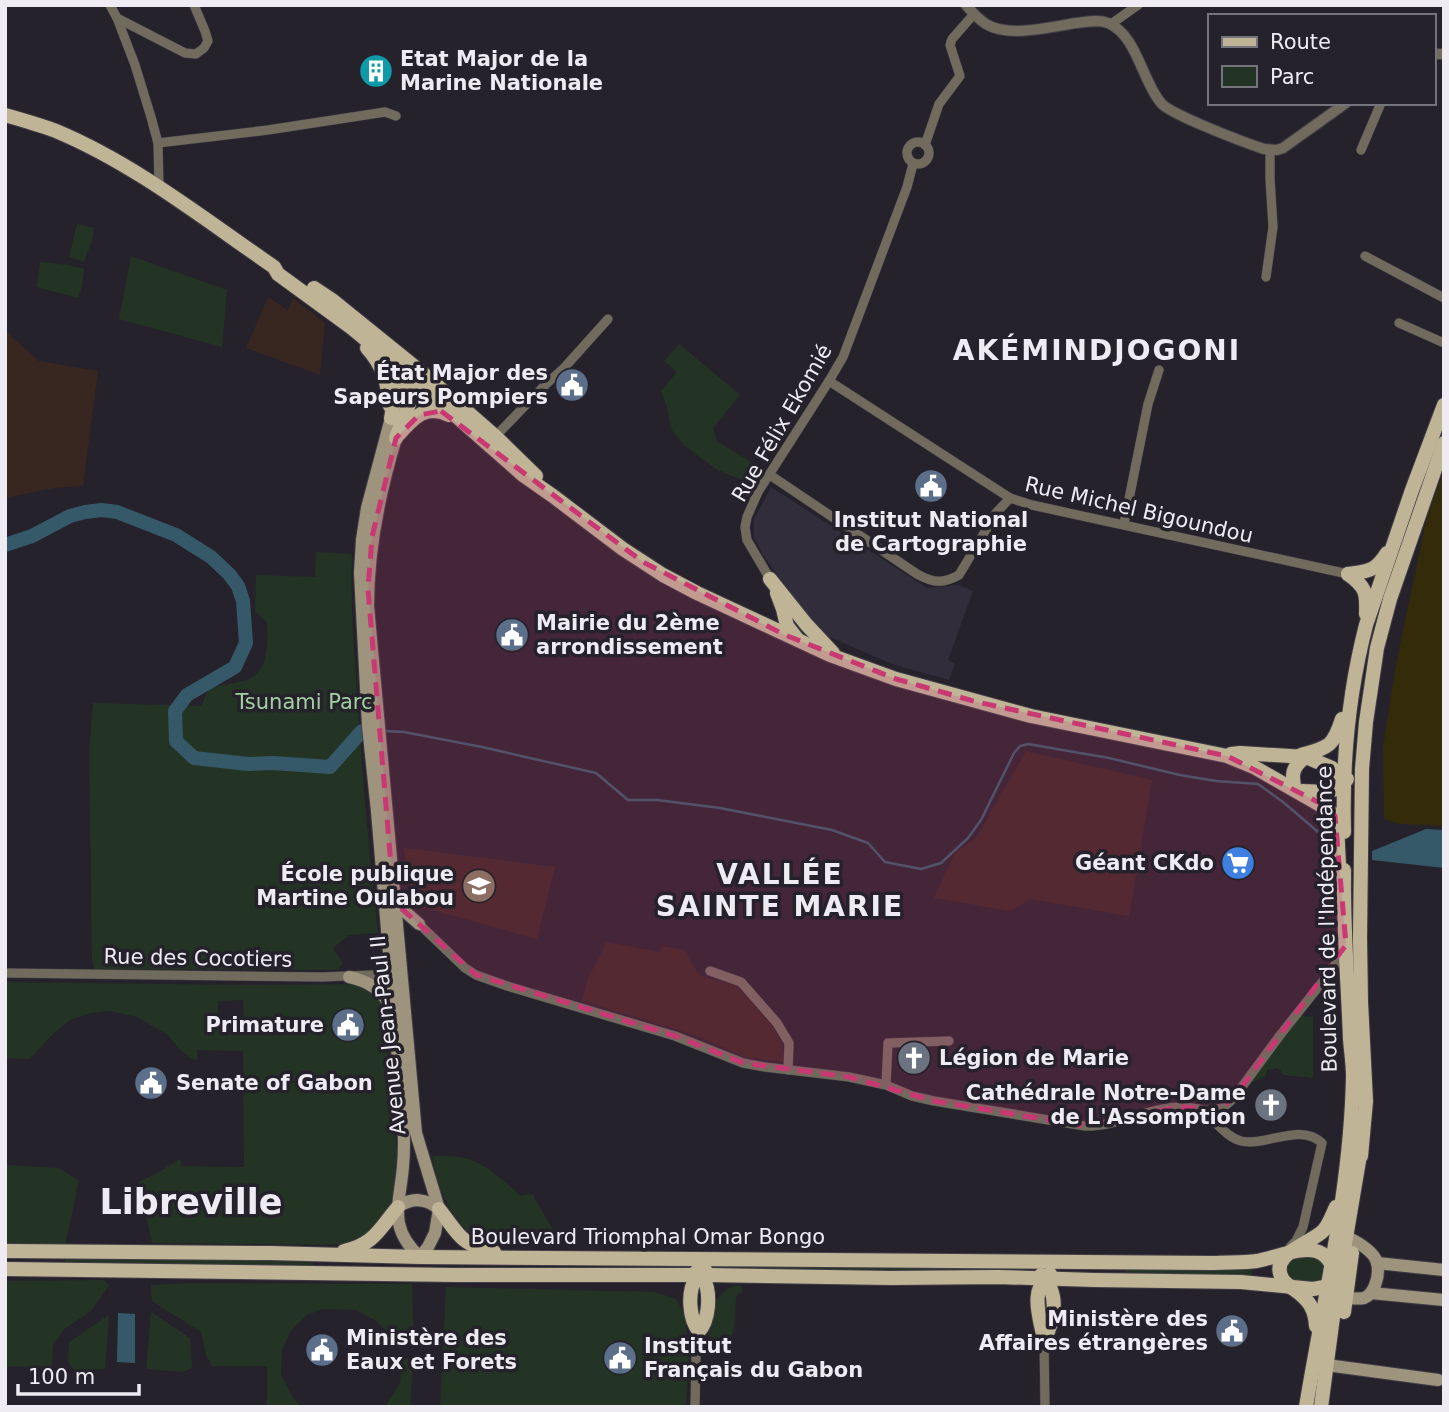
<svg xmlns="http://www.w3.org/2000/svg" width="1449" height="1412" viewBox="0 0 1449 1412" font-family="'DejaVu Sans',sans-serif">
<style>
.built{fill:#312d3b}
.education{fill:#382621}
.green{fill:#243424;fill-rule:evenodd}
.sand{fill:#332b09}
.water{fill:#36596a}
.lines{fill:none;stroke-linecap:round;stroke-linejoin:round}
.stream{stroke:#36596a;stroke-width:2.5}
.river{stroke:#36596a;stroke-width:14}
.minor-casing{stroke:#413e47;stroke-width:10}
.tertiary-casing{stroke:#413e47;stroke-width:12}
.secondary-casing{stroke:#413e47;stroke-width:14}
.primary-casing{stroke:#413e47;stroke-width:16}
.minor{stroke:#716b5e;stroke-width:9}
.tertiary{stroke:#716b5e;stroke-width:10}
.secondary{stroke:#9e947e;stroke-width:12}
.primary{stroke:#c0b497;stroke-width:14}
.marked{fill:#c93872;fill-opacity:0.2;stroke:#c93872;stroke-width:5;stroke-dasharray:14 9;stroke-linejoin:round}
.labels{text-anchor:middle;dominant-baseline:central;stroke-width:7;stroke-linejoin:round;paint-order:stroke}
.poi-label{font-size:21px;font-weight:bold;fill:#eeecf2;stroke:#25222b;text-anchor:start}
.street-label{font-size:21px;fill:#eeecf2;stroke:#25222b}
.park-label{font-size:21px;fill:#a2cfa2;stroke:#25222b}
.district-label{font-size:28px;font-weight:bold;letter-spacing:2px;fill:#eeecf2;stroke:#25222b}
.town-label{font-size:35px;font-weight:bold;fill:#eeecf2;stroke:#25222b}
</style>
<rect width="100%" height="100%" fill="#25222b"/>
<polygon class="built" points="771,487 927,588 959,585 973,591 948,660 955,664 949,680 892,664 827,636 812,622 763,555 754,537 754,519"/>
<g class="education">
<polygon points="268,297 288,310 293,298 325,323 320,375 246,348"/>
<polygon points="5,331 39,361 98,371 83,486 54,488 5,498"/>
<polygon points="1026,751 1152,780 1129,916 1030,899 1011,911 934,898 955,853 976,838"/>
<polygon points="404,848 555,867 537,939 411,904"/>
<polygon points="605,942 660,952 662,946 684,950 699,975 737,986 759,1010 773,1026 783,1045 783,1062 744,1057 697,1036 582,1001 588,978 604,948"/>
</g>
<g class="green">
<polygon points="77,224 94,228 93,237 84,262 69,257"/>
<polygon points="131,256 227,290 222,347 119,319"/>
<polygon points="40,262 68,265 84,269 82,286 78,298 37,287"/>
<polygon points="679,344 740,395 713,428 717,441 759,467 751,484 716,469 685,446 671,429 667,407 661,391 677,372 664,361"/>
<path d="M316 552 352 554C350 600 354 646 357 693 362 773 369 853 378 933L349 935 333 948 343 963 338 970 94 969 92 958 89 750 93 703 201 706 209 688C220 685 245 683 254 676 269 665 268 639 267 622L255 612 256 575 315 577Z"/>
<path d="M5 982 243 985 359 984 369 990 382 1002 385 1014 397 1151 394 1188 390 1209 370 1235 351 1245 152 1243 138 1182 159 1172 180 1159 182 1166 244 1167 243 1051 197 1050V1060L192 1059 180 1050 168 1035 137 1017 110 1011 91 1013 70 1020 52 1035 30 1059 5 1058ZM243 1000 244 1025H218V1001Z"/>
<polygon points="1301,1016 1313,1017 1313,1078 1284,1075 1281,1073 1281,1070 1274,1068 1273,1070 1268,1069 1265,1077 1250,1083"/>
<path d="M432 1156C444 1156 459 1155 471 1160 490 1167 506 1183 521 1196L529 1194 533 1195 552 1228 554 1246C534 1245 513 1246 494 1243 455 1237 438 1190 432 1156Z"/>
<polygon points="5,1165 59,1168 79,1181 65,1245 5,1243"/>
<path d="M1300 1256C1310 1257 1317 1257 1324 1264 1328 1284 1308 1287 1293 1280 1280 1273 1289 1258 1300 1256Z"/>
<polygon points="65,1257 313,1260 313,1265 300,1266 65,1264"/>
<polygon points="772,1265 936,1265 954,1269 954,1271 742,1270 741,1267"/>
<polygon points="1181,1268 1252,1268 1252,1275 1125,1274 1125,1270"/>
<polygon points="104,1280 109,1285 91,1311 64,1329 53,1346 52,1366 5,1367 5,1281"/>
<polygon points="193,1283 412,1284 414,1341 393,1337 375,1320 355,1310 323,1309 307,1315 291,1330 282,1351 281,1375 294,1399 302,1407 267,1407 267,1366 212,1366 206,1355 201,1332 152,1301 151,1285"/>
<path d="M741 1285 742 1292 738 1294 736 1298C734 1313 738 1338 724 1346 717 1345 709 1344 708 1336 710 1314 715 1287 741 1285Z"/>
<polygon points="446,1287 655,1292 676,1299 685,1315 689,1352 686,1407 440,1407"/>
<polygon points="151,1312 190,1338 192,1368 183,1372 146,1369"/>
<polygon points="109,1315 105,1369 73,1369 68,1362 69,1342"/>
<polygon points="414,1357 410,1407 385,1407 400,1383 402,1360"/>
</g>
<polygon class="sand" points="1444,469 1444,826 1400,824 1384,819 1383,747 1396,664 1426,521"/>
<g class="water">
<polygon points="1426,829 1444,830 1444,868 1372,860 1372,851"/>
<polygon points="118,1313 135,1314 135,1363 117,1362"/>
</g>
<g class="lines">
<polyline class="stream" points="385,731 404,732 482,747 596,773 628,800 657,800 720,808 832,830 868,843 885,862 921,869 941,863 968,838 981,820 1014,753 1020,746 1028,744 1109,758 1180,775 1216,781 1258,784 1283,802 1324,837 1332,841"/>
<polyline class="river" points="5,545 32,536 70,516 85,512 102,510 117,512 176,535 211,557 229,574 238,586 243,601 246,643 235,667 187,695 175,711 176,741 194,758 248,764 273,763 330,767 362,731"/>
<g class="minor-casing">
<g id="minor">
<polyline points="110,5 117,18 135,65 151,117 158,143 159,187"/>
<polyline points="117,18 185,53 196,54 204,48 208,41 205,31 194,5"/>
<polyline points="1111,24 1138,5"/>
<circle cx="918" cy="153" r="11"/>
<polyline points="158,143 268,130 385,112 396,116"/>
<polyline points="925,145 939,104 960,76 950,45 952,39 974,14"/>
<polyline points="1361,150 1381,103"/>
<polyline points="1365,256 1444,298"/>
<polyline points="1266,277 1273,227 1270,179 1270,150"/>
<polyline points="1399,323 1444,343"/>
<polyline points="829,381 1010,498 1032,505 1348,574"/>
<polyline points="493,439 544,386 564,368 608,319"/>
<path d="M770 475 917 574C933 583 943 584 959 575L996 513 1010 498"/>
<polyline points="1124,524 1148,404 1159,370"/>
<polyline points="770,579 747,540 745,527 747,517 758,492 829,381 843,357 907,187 913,164"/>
<path d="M419 924 465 968 476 975 507 986 675 1036 743 1063 765 1067 849 1077 886 1085 912 1096 934 1101 1085 1126C1118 1127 1149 1107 1182 1107 1205 1108 1214 1118 1233 1099L1281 1034 1331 971 1344 950"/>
<polyline points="710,971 741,982 777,1023 789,1043 788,1070"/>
<polyline points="5,973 323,977 395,974"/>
<polyline points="886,1085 888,1043 949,1041"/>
<path d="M1201 1111C1215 1119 1225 1137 1241 1141 1266 1147 1300 1122 1322 1143L1303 1227 1296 1241 1290 1247"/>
<polyline points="1044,1341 1045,1407"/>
<polyline points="695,1407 696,1356 699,1331"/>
</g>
</g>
<g class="tertiary-casing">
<g id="tertiary">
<path d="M966 5C972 12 978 19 986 24 1008 38 1051 27 1076 23 1086 22 1098 19 1108 23 1137 35 1142 81 1161 103 1171 115 1246 143 1264 149L1277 150 1283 148 1346 103"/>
<polyline points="1433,54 1444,54"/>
</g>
</g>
<g class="secondary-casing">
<g id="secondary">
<path d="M391 418 367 508 362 540 360 573 368 726 377 811 402 1107C404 1128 405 1145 403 1166 400 1204 387 1227 420 1257L428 1247 435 1233 439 1209 416 1133 368 606C368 548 379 494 396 438"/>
<polyline points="394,902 419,924"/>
<path d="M349 977C369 981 383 990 391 1008"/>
<path d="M398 1207C412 1197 426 1198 439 1209"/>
<polyline points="1377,1263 1444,1270"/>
<polyline points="1371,1293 1444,1300"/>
<path d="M1346 1298C1351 1298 1359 1299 1364 1298 1375 1294 1380 1274 1377 1263 1375 1253 1362 1245 1353 1240"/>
<polyline points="1334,1366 1438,1380"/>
</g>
</g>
<g class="primary-casing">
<g id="primary">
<path d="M5 115C22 120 40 125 56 131 135 164 204 219 274 267L278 274 352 328 422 386 523 475 553 496 623 549 663 575 697 593 830 655 896 679 1031 716 1227 756 1254 767 1329 810 1335 816 1337 824 1339 865 1344 879"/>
<polyline points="314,288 332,300 431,380 496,437 536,476"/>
<path d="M367 348C383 365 388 384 390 406"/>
<path d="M391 418C395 400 395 378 416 375"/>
<path d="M399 434C414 417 426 404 449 415"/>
<path d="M396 438C402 420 417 393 412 376"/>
<path d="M1348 574C1368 571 1375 572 1387 553"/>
<path d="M1348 574C1366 587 1367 593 1366 614"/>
<polyline points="770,579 806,624 833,653"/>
<polyline points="777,593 783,609 787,626 798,640"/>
<polyline points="1231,754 1240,753 1306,757 1332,768 1346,780"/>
<path d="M1301 755C1329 747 1333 747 1342 719"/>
<path d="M1295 790C1291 775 1292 766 1306 757"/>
<path d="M1303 791C1321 792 1336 795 1347 779"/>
<path d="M1344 832C1342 760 1348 695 1366 625L1412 490 1444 405"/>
<polyline points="1361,1156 1366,1101 1361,1002 1360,938 1362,769 1366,722 1377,648 1390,599 1444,443"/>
<path d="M439 1209C459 1234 459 1244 494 1252"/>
<path d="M5 1251 270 1253 420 1257 1213 1263C1228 1262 1243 1263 1257 1261 1292 1254 1332 1230 1337 1287L1321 1407"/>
<path d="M344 1251C374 1245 380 1228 398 1207"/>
<polyline points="5,1269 455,1275 707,1275 891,1278 998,1277 1094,1280 1241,1282 1313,1289 1324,1287 1329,1283 1341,1267 1361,1149"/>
<path d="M696 1272C697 1273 703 1278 704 1280 711 1293 709 1321 699 1331 689 1319 687 1292 696 1278 698 1275 702 1272 705 1270"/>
<path d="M1041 1275C1060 1293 1055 1319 1044 1340"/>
<polyline points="1344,1312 1352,1253"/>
<path d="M1316 1326C1315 1309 1309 1300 1295 1290 1291 1287 1286 1284 1283 1280 1267 1254 1310 1244 1323 1231 1329 1225 1332 1215 1336 1207"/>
<path d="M1044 1341C1041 1319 1028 1291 1050 1274"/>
<path d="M1306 1407C1324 1297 1351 1188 1353 1076 1353 1064 1351 1052 1350 1039 1348 983 1343 926 1344 870"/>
</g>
</g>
<use href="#minor" class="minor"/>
<use href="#tertiary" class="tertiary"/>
<use href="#secondary" class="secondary"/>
<use href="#primary" class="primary"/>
</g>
<path class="marked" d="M441 411 643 562 785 635 896 679 977 702 1227 756 1320 803 1335 816 1346 945 1233 1099 1217 1110 1180 1107 1085 1126 934 1101 849 1077 743 1063 675 1036 476 975 394 902 368 589 372 537 396 438 419 415Z"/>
<defs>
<g id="building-disc" transform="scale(1.75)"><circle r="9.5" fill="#0f9aa8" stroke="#25222b"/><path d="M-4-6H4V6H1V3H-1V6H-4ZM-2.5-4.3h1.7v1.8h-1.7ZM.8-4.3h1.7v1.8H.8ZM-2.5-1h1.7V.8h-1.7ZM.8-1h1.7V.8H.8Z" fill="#fff"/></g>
<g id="civic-disc" transform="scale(1.75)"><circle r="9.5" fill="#5c6f8a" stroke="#25222b"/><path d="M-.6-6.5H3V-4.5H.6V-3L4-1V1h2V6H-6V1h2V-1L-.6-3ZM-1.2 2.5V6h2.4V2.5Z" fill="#fff"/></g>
<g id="supermarket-disc" transform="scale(1.75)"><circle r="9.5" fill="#3f7fe0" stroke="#25222b"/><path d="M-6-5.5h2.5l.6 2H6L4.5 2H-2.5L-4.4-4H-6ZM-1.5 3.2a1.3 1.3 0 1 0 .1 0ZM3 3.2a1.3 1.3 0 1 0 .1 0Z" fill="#fff"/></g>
<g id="school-disc" transform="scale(1.75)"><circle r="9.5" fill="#8d6e63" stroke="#25222b"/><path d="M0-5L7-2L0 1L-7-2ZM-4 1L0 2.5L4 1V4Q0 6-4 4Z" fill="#fff"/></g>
<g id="church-disc" transform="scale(1.75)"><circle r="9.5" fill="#6b7280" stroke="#25222b"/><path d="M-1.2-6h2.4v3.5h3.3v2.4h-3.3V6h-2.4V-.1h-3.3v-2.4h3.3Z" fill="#fff"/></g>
</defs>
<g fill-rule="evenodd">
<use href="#building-disc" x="376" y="71"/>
<use href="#civic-disc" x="572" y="385"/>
<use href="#civic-disc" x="931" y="486"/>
<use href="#civic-disc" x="512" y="635"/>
<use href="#supermarket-disc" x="1238" y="863"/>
<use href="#school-disc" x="479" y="886"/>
<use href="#civic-disc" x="348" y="1025"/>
<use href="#church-disc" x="914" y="1058"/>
<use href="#civic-disc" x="151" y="1083"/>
<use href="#church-disc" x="1271" y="1105"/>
<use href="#civic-disc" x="1232" y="1331"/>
<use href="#civic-disc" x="322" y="1350"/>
<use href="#civic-disc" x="620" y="1358"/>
</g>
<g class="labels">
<g class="poi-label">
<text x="400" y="59">Etat Major de la<tspan x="400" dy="24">Marine Nationale</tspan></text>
<text x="548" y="373" text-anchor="end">État Major des<tspan x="548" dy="24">Sapeurs Pompiers</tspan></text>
<text x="931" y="520" text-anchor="middle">Institut National<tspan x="931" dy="24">de Cartographie</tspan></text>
<text x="536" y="623">Mairie du 2ème<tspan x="536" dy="24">arrondissement</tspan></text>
<text x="1214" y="863" text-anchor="end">Géant CKdo</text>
<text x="454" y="874" text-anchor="end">École publique<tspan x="454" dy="24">Martine Oulabou</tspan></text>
<text x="324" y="1025" text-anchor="end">Primature</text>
<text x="939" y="1058">Légion de Marie</text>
<text x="176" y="1083">Senate of Gabon</text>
<text x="1246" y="1093" text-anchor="end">Cathédrale Notre-Dame<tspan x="1246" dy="24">de L'Assomption</tspan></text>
<text x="1208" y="1319" text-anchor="end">Ministère des<tspan x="1208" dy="24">Affaires étrangères</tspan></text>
<text x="346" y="1338">Ministère des<tspan x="346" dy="24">Eaux et Forets</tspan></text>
<text x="644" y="1346">Institut<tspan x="644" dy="24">Français du Gabon</tspan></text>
</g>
<g class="street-label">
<text transform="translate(782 423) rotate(-60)">Rue Félix Ekomié</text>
<text transform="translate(1139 510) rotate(13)">Rue Michel Bigoundou</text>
<text transform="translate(1327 919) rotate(-91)">Boulevard de l'Indépendance</text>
<text transform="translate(198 958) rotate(1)">Rue des Cocotiers</text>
<text transform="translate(388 1035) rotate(-96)">Avenue Jean-Paul II</text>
<text x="648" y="1237">Boulevard Triomphal Omar Bongo</text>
</g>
<g class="park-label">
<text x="304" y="702">Tsunami Parc</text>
</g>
<g class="district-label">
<text x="1097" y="350">AKÉMINDJOGONI</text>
<text x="780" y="874">VALLÉE<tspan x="780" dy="32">SAINTE MARIE</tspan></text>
</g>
<g class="town-label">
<text x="191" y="1202">Libreville</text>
</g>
</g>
<rect width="1449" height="1412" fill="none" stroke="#eeecf2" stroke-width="14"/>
<rect x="1208" y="14" width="228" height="91" fill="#25222b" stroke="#75737b" stroke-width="2"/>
<rect x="1222" y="37" width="35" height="10" fill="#c0b497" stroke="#75737b" stroke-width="2"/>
<text x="1270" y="49" font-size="21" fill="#eeecf2">Route</text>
<rect x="1222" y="66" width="35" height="21" fill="#243424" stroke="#75737b" stroke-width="2"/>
<text x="1270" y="84" font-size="21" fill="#eeecf2">Parc</text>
<path d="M18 1384v10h121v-10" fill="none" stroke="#eeecf2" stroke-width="3.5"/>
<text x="28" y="1384" font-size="21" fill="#eeecf2" stroke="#25222b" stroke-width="5" paint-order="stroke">100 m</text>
</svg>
